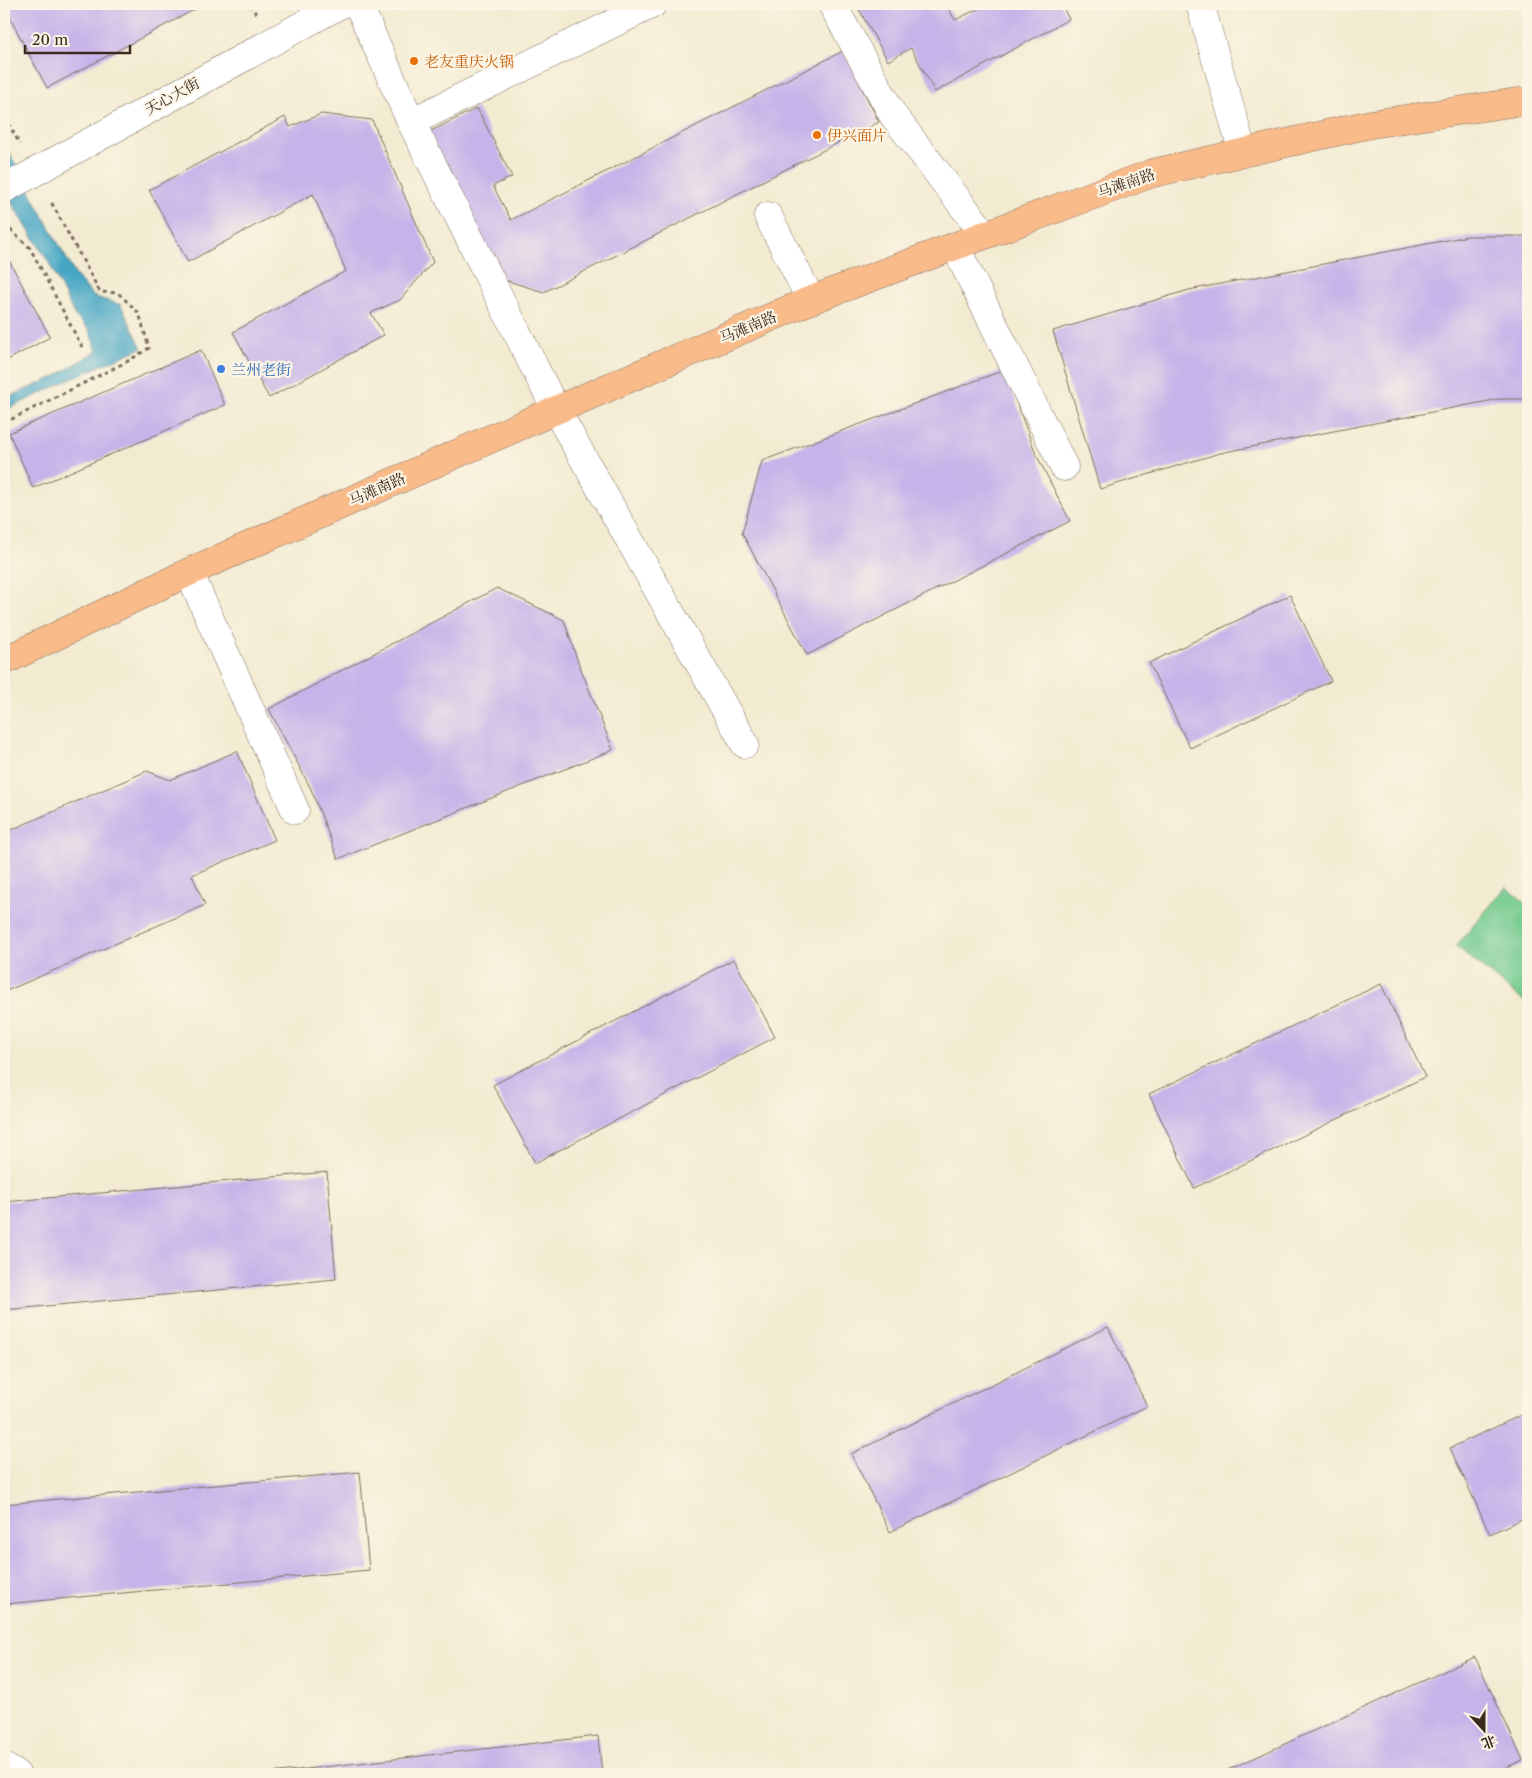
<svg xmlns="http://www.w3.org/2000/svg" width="1532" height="1778" viewBox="0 0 1532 1778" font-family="'Libre Caslon Text','Noto Serif SC',serif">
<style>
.green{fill:#73cb90;stroke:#577a57}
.water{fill:#44a6c4;stroke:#406871}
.building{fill:#c6b3e9}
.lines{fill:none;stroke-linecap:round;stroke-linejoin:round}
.minor-casing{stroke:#7b6e5d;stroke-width:29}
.major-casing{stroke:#7b6e5d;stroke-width:29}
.path{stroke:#7b6e5d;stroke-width:3;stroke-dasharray:4 4;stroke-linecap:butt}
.minor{stroke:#fff;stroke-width:28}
.major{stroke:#fabb8b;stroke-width:28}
.food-dot{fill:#e8710a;stroke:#fcf5e5;stroke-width:2}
.shop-dot{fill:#3f7fe0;stroke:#fcf5e5;stroke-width:2}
.labels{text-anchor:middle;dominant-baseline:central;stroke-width:4.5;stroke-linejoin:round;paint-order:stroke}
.food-label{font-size:15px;fill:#c56008;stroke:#fcf5e5;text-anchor:start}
.street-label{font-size:15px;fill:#3b2a1e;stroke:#fcf5e5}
.shop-label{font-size:15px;fill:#366cbe;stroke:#fcf5e5;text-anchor:start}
</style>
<rect width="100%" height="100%" fill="#fcf5e5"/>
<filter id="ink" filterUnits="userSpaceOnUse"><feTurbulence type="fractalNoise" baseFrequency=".02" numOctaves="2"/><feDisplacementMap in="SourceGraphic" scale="10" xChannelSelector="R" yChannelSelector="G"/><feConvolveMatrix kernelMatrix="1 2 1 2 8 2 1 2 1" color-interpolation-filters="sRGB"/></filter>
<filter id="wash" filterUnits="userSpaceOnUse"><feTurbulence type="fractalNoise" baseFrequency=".0096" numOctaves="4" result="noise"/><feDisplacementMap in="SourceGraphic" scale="20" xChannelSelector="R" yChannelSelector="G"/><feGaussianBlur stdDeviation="1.12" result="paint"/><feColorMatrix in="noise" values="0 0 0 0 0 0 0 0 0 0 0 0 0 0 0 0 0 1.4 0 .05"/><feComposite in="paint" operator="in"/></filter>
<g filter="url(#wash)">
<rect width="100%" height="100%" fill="#f3ebd1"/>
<polygon class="green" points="1506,887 1528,905 1528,1005 1456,946"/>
<polygon class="water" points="4,143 75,274 93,296 121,305 142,348 77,376 4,411 4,399 54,377 97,351 89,330 75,316 48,261 4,191"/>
<g id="blocks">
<g class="building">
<polygon points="4,4 205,4 47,88 4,7"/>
<polygon points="856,4 952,4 947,6 955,20 988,4 1061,4 1069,19 935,92 911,48 888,61"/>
<polygon points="843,51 879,122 544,292 504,280 429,132 477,108 512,177 493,186 511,220"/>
<polygon points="321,114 372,120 433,262 400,300 371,313 384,335 269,398 233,332 346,271 313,194 188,262 149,190 285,117 290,127"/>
<polygon points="1468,236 1528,236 1528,399 1499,399 1220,453 1100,489 1053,331 1189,290"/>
<polygon points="4,251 50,337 4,362"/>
<polygon points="201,350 225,405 33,488 9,433"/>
<polygon points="1004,370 1036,454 1070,521 807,655 742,533 762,461"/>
<polygon points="497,588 564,620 577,659 613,750 338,859 311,789 269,709"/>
<polygon points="1290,595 1331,681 1190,748 1149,663"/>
<polygon points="237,751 275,840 192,875 205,905 4,992 4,833 147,771 170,780"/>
<polygon points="734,959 775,1037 535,1163 493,1085"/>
<polygon points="1381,984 1425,1077 1194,1188 1149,1094"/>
<polygon points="327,1172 336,1279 4,1310 4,1202"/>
<polygon points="1108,1327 1147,1406 890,1532 851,1454"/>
<polygon points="1528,1412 1528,1516 1490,1534 1450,1448"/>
<polygon points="360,1472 369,1570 5,1604 4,1583 4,1504"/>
<polygon points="1475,1657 1523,1760 1491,1774 1219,1774"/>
<polygon points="598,1736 602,1774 270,1774 270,1773"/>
</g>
</g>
</g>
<g filter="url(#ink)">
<use href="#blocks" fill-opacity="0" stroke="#7b6e5d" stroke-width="1"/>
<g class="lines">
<g class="minor-casing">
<g id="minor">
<polyline points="358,4 411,122 556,410 745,744"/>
<polyline points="832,4 893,115 985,235"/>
<polyline points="1200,4 1243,153"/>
<polyline points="411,122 653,4"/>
<polyline points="4,189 341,4"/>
<polyline points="768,216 811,300"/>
<polyline points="955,246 1064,467"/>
<polyline points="189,572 295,810"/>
<polyline points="4,1767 16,1774"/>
</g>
</g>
<g class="major-casing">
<polyline id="major" points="4,661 189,572 556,410 811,300 985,235 1153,173 1371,124 1517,102 1528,102"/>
</g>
<g class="path">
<polyline points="250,4 256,14"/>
<polyline points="4,116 20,144"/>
<polyline points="4,224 30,248 82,347"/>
<polyline points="4,423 130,360 149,348 139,313 118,293 100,292 50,200"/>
</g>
<use href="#minor" class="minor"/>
<use href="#major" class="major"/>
</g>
</g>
<g class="food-dot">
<circle cx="414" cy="61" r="5"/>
<circle cx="817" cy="135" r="5"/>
</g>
<circle class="shop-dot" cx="221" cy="369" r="5"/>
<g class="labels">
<g class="food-label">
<text x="424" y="61">老友重庆火锅</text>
<text x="827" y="135">伊兴面片</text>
</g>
<g class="street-label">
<text transform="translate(172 96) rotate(-29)">天心大街</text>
<text transform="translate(1126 183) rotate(-19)">马滩南路</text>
<text transform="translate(748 327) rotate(-23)">马滩南路</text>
<text transform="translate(377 489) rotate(-24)">马滩南路</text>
</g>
<g class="shop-label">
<text x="231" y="369">兰州老街</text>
</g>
</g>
<rect width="1532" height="1778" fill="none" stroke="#fcf5e5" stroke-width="20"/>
<g transform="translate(1484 1730) rotate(159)" stroke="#fcf5e5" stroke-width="4" paint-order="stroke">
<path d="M0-4L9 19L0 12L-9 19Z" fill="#3b2a1e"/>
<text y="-8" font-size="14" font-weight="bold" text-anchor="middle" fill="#3b2a1e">北</text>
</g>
<path d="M25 45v8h105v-8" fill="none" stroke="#3b2a1e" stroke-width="2.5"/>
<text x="32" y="45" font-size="15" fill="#3b2a1e" stroke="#fcf5e5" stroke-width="4" paint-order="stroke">20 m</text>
</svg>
